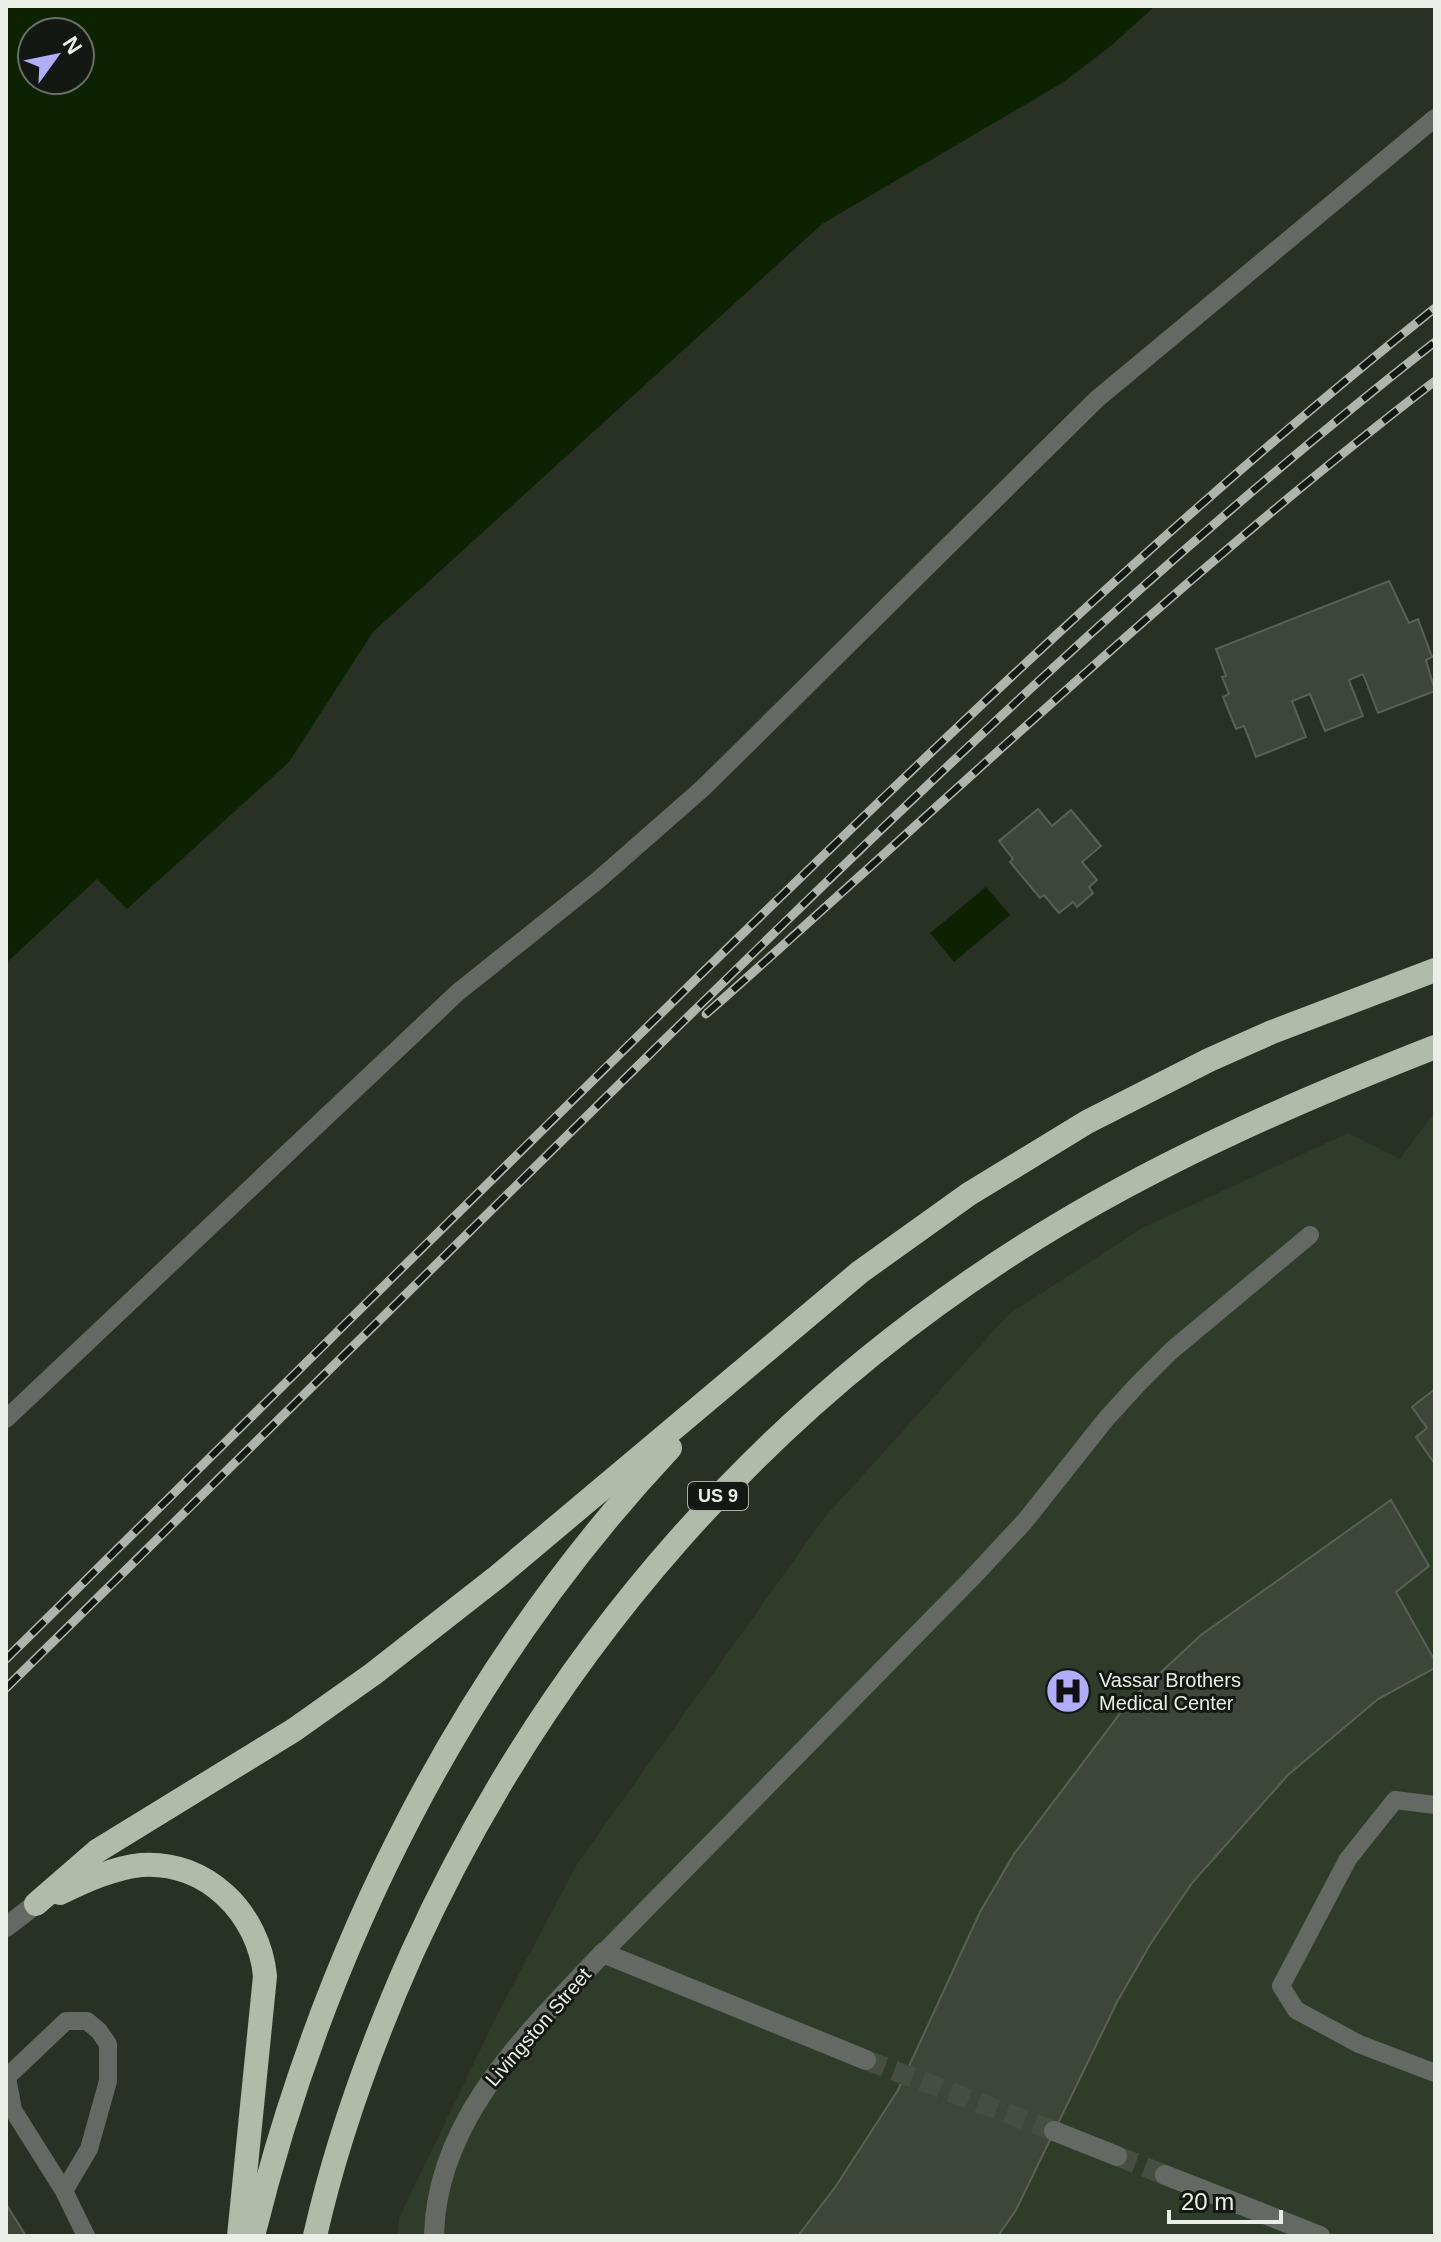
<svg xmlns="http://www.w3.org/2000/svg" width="1441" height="2242" viewBox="0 0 1441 2242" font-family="Helvetica,sans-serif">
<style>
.built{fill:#2f3c29}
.water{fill:#0c2200;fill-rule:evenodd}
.building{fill:#3d4639;stroke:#586153;stroke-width:2}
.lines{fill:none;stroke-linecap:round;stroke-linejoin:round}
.minor-tunnel{stroke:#454e41;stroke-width:20;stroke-dasharray:20 10;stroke-linecap:butt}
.service{stroke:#656963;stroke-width:18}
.minor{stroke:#656963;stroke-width:20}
.motorway{stroke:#b0bbaa;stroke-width:24}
.rail-casing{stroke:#afb5ac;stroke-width:9}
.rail{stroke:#141812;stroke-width:6;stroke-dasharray:18;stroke-linecap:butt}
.labels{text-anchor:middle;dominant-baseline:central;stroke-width:6;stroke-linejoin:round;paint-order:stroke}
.shield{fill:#141812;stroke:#a9aea7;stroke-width:2}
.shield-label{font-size:18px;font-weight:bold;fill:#e9efe7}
.poi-label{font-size:20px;fill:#e9efe7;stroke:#141812;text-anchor:start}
.street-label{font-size:20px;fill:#e9efe7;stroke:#141812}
</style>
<rect width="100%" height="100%" fill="#283124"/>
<polygon class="built" points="1435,1111 1435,2236 398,2236 399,2218 498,2013 577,1864 824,1518 1008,1315 1142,1228 1348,1133 1400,1159"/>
<g class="water">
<path d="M6 6H1155L1112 45 1062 83 822 224 373 632 289 762 127 909 97 879 6 963ZM32 32H80V80H32Z"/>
<polygon points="986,887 1010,915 954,962 930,933"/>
</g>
<g class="building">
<polygon points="1389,581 1409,623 1418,619 1432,657 1426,660 1435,691 1378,713 1363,674 1349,680 1363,716 1325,731 1310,694 1292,701 1306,737 1256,757 1244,726 1236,729 1223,697 1229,694 1222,677 1226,676 1216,649"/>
<polygon points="1038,809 1052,826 1071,810 1101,846 1082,862 1097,880 1089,887 1093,893 1077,907 1073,902 1059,913 1044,895 1040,898 1010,862 1013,859 999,841"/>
<polygon points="1435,1389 1435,1464 1416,1437 1427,1428 1412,1407"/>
<polygon points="1391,1500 1429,1566 1396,1592 1435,1661 1435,1668 1378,1699 1288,1775 1192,1883 1151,1943 1117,2002 1016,2210 998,2236 798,2236 836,2186 898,2090 980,1912 1014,1854 1128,1703 1201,1635"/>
<polygon points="6,2204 26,2236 6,2236"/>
</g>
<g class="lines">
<g class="minor-tunnel">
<polyline points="866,2060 1054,2131"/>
<polyline points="1117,2156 1165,2175"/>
</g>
<g class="service">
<polyline points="6,1419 457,993 597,881 703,788 1097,399 1435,118"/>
<polyline points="1435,1805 1395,1800 1348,1859 1281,1986 1296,2010 1359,2044 1435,2073"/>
<polyline points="603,1953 972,1578 1025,1521 1106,1419 1138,1384 1171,1351 1310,1235"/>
<polyline points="64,2191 89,2149 108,2081 108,2044 99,2031 87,2021 66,2021 7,2077 13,2110 64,2191 86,2236"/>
</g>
<g class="minor">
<polyline points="6,1927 36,1904"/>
<polyline points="1054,2131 1117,2156"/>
<polyline points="1165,2175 1320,2236"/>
<path d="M434 2236C436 2119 528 2033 603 1953L866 2060"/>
</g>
<g class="motorway">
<path d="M60 1893C85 1881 113 1868 141 1865 207 1860 259 1914 265 1976L239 2236"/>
<polyline points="36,1904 97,1851 294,1730 373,1674 497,1577 860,1272 969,1194 1087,1122 1209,1060 1272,1032 1435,970"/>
<path d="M253 2236C325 1944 463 1669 670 1448"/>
<path d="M315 2236C337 2139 372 2043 412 1953 550 1649 770 1398 1056 1226 1176 1154 1305 1098 1435 1047"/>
</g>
<g class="rail-casing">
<g id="rail">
<path d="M706 1014C947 801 1179 577 1435 381"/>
<path d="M6 1659C236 1432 465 1205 696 979 935 746 1174 516 1435 308"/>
<path d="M6 1688C222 1476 437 1263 653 1051 905 804 1157 559 1435 342"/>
</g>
</g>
<use href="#rail" class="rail"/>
</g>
<defs>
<g id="hospital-disc" transform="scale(2.3)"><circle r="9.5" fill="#b1adfa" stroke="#141812"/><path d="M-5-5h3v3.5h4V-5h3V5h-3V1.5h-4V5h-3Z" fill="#111"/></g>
</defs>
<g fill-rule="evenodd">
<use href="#hospital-disc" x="1068" y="1691"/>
</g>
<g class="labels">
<rect class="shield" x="688" y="1482" width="60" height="28" rx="6"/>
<g class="shield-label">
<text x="718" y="1496">US 9</text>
</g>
<g class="poi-label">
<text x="1099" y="1680">Vassar Brothers<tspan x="1099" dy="23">Medical Center</tspan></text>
</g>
<g class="street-label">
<text transform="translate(538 2027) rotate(-49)">Livingston Street</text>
</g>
</g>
<rect width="1441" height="2242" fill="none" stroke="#e9efe7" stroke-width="16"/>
<g transform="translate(56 56) rotate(57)"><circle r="38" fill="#141812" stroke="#696e67" stroke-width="2"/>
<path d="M0-6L14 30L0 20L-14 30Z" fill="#b1adfa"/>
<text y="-12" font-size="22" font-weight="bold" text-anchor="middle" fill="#e9efe7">N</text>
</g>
<path d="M1169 2210v12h112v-12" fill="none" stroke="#e9efe7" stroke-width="4"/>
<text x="1181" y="2210" font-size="24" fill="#e9efe7" stroke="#141812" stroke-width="6" paint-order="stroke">20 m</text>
</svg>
